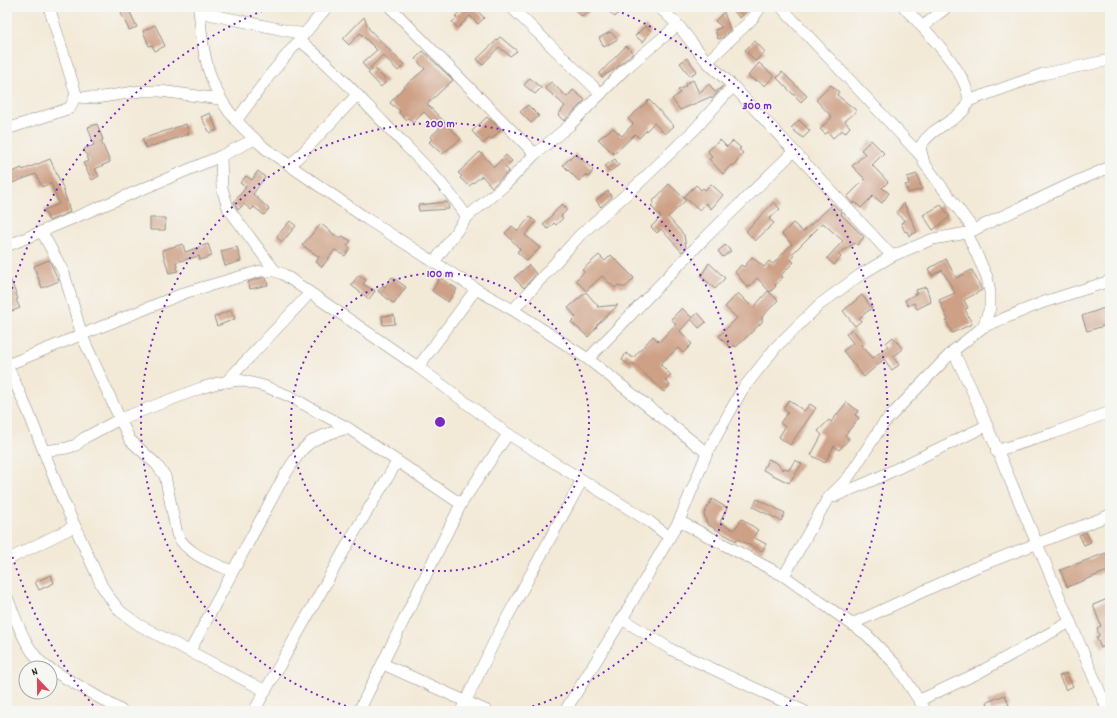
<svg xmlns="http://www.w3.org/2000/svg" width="1117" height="718" viewBox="0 0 1117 718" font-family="Dekko,sans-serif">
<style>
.building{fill:#cea086}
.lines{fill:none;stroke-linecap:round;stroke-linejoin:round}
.minor-casing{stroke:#8f8a81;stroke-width:12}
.minor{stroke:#fff;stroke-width:11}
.ring{fill:none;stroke:#7b2cbf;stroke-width:2;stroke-dasharray:2 4}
.centre{fill:#7b2cbf;stroke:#f6f6f2;stroke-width:2}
.ring-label{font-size:12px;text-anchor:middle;font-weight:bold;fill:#7b2cbf;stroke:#f6f6f2;stroke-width:3;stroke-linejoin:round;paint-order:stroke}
</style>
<rect width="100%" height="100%" fill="#f6f6f2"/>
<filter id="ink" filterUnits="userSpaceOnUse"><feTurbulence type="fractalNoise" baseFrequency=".025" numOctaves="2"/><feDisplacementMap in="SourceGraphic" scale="8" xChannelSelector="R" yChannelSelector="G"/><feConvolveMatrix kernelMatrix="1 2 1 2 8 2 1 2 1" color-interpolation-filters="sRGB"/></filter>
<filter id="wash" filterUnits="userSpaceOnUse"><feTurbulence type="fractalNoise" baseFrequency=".012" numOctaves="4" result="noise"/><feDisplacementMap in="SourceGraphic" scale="16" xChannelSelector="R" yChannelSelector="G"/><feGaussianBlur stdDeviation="0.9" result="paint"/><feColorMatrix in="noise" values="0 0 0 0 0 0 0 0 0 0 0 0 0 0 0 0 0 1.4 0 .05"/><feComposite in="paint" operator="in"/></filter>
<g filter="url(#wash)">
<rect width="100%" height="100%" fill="#f3e9d7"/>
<g id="blocks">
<g class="building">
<polygon points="461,7 478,7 476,9 484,18 478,24 470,16 458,28 452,22 457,18 455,16 463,9"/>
<polygon points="573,7 595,7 582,17"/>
<polygon points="604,7 624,7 615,17"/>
<polygon points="730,7 752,7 740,18"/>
<polygon points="129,10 137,27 129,30 121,13"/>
<polygon points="724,12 730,30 722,38 718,39 715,30 722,27 715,21"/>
<polygon points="364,17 369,29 404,65 398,71 383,55 368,70 362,63 377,50 360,33 349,45 343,39"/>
<polygon points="155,25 165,46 155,51 152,45 149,46 143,31"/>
<polygon points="645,26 651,31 643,42 635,36"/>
<polygon points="610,32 618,39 604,47 599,38"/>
<polygon points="500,37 517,51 510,56 499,47 482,65 477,59"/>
<polygon points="755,41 765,52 755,61 745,50"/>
<polygon points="626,46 633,53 615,69 602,77 599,74"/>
<polygon points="423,51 453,80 427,104 461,139 442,154 429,142 432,139 430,137 440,128 424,112 413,123 408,118 406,120 399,113 400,111 390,103 406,85 425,69 415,59"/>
<polygon points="687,58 697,71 690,76 680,63"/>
<polygon points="759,63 774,76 765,86 757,80 755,81 748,76"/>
<polygon points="374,68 387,81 381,87 368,73"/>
<polygon points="782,72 807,96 801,102 777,78"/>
<polygon points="530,78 541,88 535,94 524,85"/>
<polygon points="693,80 699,93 709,84 715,92 723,86 712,99 710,97 680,110 672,99 680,93 678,90 686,86 685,84"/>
<polygon points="551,82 567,97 573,90 585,100 564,121 558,115 565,106 545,88"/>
<polygon points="831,85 839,92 837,95 857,111 845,121 850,127 845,133 842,130 833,138 828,132 825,134 820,129 832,117 816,100"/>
<polygon points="649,100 674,126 665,134 654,123 639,138 635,134 614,154 598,139 613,128 622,136 633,124 628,119"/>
<polygon points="528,105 539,116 531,123 520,112"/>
<polygon points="210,113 217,130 210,133 201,117"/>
<polygon points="487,117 501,129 492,139 489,138 483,144 472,131"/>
<polygon points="799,120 810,131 803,138 791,128"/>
<polygon points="97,124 103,140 101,141 110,162 95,169 99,176 92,180 83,163 89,161 84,149 94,145 88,127"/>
<polygon points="186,124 189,134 146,148 142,139"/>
<polygon points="720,140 727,147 733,141 741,148 739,149 743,153 737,159 738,161 733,166 731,165 723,174 709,159 712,157 708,151"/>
<polygon points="871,140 884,153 872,165 888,182 882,188 889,193 882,203 873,196 861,208 855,202 853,204 847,197 865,179 852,166 865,154 861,150"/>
<polygon points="480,152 494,167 506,155 512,161 505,167 509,171 492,187 482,176 469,186 460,178 462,176 458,173"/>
<polygon points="575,153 593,170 589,177 585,175 579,181 563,165"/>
<polygon points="50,159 63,188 70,212 49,221 44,210 59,204 51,183 42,187 36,174 7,185 7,174 22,168 23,170"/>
<polygon points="615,159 619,165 609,172 605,166"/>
<polygon points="258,171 265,177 253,194 269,209 264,215 254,207 251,210 244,204 238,210 234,202 246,187 240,183 246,176 252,180"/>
<polygon points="917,174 922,189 908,193 905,185 909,184 907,177"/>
<polygon points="669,184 686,200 668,217 684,235 686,248 682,252 661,229 657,233 651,227 661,217 651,206 654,203 653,201"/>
<polygon points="711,184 723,195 711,209 706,203 700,210 684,197 696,185 701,190 703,188 705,190"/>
<polygon points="608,191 612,197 601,207 596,200"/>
<polygon points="447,202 449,209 419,211 418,205"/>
<polygon points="774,202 780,209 769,219 774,223 755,241 746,231"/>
<polygon points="904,203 917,232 909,236 907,231 905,232 901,223 905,221 896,213"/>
<polygon points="562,204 566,208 566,211 561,216 563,218 556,225 554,223 548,229 543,225"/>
<polygon points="833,204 842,213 841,214 864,237 857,245 855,243 838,254 841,257 834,265 827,258 843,241 823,223 792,254 794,255 791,260 794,262 781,275 783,277 775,285 776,286 770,292 757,278 748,288 735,272 741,265 744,267 752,257 764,267 769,261 773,264 792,244 782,234 793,223 803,232"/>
<polygon points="941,205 950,217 933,230 923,215"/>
<polygon points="530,217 536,222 525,235 540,248 527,261 517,252 520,249 505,233 512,226 518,231"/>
<polygon points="150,218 166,218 165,230 150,230"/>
<polygon points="290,221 296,226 282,242 276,237"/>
<polygon points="321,224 340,239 342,236 351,241 347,246 350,248 345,256 335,250 322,267 316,262 319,257 302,245"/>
<polygon points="183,244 185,252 208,244 212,256 200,260 199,256 176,262 178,271 169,273 162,250"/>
<polygon points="725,245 731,251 723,257 718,251"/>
<polygon points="237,247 241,261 225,266 221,251"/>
<polygon points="599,255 605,261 611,255 634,278 626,287 621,287 618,285 615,288 602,276 586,291 576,280 584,272 582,270"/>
<polygon points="946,259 956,278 972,270 982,290 964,300 968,308 965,309 972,324 952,333 946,321 948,320 939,300 955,293 942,270 932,276 928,269"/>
<polygon points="49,260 59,281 42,288 34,266"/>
<polygon points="709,263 725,278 715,289 701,276"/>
<polygon points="529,265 536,274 524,288 514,278"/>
<polygon points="7,271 18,299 16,300 20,308 7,313"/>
<polygon points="359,275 366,280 363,284 375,291 369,299 351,285"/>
<polygon points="392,277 406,287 394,304 378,291 383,285 385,287"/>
<polygon points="261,278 266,278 268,285 250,289 248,282"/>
<polygon points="440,278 457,289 448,302 432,291"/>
<polygon points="926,287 931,302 917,309 914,303 908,306 905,300 917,293 916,290"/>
<polygon points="768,291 778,300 762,317 762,322 754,330 736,347 734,345 731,348 719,336 737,318 725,307 738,293 753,308"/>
<polygon points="586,292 598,306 597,307 618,305 596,326 597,327 588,337 571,322 576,317 568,308"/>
<polygon points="862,295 872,308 859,318 861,321 855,326 843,311"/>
<polygon points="1110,306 1110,324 1087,331 1082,316"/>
<polygon points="682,308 692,318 680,331 692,344 683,353 678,348 660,364 671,375 665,380 670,385 664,392 633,363 631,366 622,360 626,353 633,358 653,336 659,342 676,324 671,319"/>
<polygon points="231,310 235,319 217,326 214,317"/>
<polygon points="698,313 706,322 699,328 691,319"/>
<polygon points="394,315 395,324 383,325 382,316"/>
<polygon points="852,329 863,343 861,345 873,358 888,346 886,343 893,337 903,349 893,357 899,365 892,370 884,359 864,377 843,351 853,343 846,334"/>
<polygon points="789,400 804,411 810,404 816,408 790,445 779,437 785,427 780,423 788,412 783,408"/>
<polygon points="847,402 858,411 855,415 859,418 845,435 849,439 839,450 834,446 825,463 811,455 822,435 818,431 829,420 831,422"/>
<polygon points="768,459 777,463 783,470 784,468 789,470 795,460 802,464 789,483 763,470"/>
<polygon points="712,499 727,508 720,522 734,530 742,519 758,530 753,537 766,544 762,551 737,539 736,541 707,524 704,514"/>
<polygon points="757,499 785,513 781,521 753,507"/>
<polygon points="1086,532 1091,542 1084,545 1079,535"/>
<polygon points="1106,553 1110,562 1110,570 1067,587 1060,570"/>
<polygon points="51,575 54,583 39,590 35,582"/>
<polygon points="1110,598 1110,643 1101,648 1096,637 1099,636 1097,628 1101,626 1093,605"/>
<polygon points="1066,673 1073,686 1066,690 1059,676"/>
<polygon points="1005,695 1009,705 991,711 987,702"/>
</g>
</g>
</g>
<g filter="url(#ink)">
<use href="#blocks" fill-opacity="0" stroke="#8f8a81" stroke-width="1"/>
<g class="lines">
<g class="minor-casing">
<g id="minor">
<path d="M199 7C201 37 205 73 221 99 232 119 249 134 266 149L367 219 476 289 513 310 588 359 707 453"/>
<polyline points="390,7 535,154"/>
<polyline points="511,7 601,94"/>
<polyline points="659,7 678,25 707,62 733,86 892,256"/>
<polyline points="781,7 922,157"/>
<path d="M904 7C919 24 985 87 964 110 949 125 932 127 920 147L924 163 974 230"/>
<polyline points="199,12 303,34"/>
<polyline points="922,27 947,7"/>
<path d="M299 40C331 65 358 96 386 125 414 155 444 182 467 217"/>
<polyline points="707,62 752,19 761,7"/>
<polyline points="75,97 96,98 141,91 160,91 220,99"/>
<polyline points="968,101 1043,74 1110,60"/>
<polyline points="236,121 269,76 327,7"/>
<polyline points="7,129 70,108 76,94 49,7"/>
<polyline points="221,156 222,188 228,208 275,271"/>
<polyline points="291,165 357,95"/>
<path d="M42 232 64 273 82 336 120 419 130 440 156 464 165 476 177 534C186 554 213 563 232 571"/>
<polyline points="7,246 221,156 255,139"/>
<polyline points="434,262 467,217 505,185 535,154 570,125 625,69 678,25"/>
<polyline points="513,310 580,235 637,185 696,128 733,86"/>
<polyline points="983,327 1044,302 1110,281"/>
<polyline points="953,351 971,388 1108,711"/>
<polyline points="588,359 704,239 793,152"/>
<polyline points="7,365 187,292 260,271 275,271 283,274 418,367 508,434 650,522 669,537"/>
<polyline points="7,365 28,411 62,498 102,586 112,601 120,611 139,625 264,690"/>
<polyline points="418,367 476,289"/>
<polyline points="226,382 310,293"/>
<polyline points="44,451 67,448 76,445 84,438 120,419 201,388 218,383 240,380 264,386 289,396 316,411 348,428 461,504"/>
<polyline points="996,451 1054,433 1110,412"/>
<polyline points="833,497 871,481 986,426"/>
<polyline points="679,521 784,576 867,635 896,665 926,711"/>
<polyline points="7,560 75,526"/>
<polyline points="784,576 828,498 848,478 883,424 953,351 983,327 990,308 990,292 987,277 967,233"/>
<path d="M7 597C17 621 26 653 48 668"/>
<polyline points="622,619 672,650 804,711"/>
<polyline points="852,624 974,568 1110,515"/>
<path d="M190 651 283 478C305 443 307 439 348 428"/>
<polyline points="383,664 487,711"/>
<polyline points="50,669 122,711"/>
<polyline points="920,700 978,673 1070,622"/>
<polyline points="254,711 354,533 397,462"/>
<polyline points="359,711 461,504 508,434"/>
<polyline points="461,711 497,636 582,480"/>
<polyline points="565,711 622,619 679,521 707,453 742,390 776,347 819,305 860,275 892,256 933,239 967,233 1075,182 1110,167"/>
</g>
</g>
<use href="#minor" class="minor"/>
</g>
</g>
<g class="ring">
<circle cx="440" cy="422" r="149"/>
<path d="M363 711A299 299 0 1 1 517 711"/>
<path d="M97 710A448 448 0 0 1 7 538M7 306A448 448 0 0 1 269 8M611 8A448 448 0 0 1 783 710"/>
</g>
<circle cx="440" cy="422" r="6" class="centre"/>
<g class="ring-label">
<text x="757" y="109">300 m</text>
<text x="440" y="127">200 m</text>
<text x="440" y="277">100 m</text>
</g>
<rect width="1117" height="718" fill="none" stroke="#f6f6f2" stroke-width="24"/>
<g transform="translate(38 680) rotate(338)"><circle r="19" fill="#f6f6f2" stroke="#a5a5a2"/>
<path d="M0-3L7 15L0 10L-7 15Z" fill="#d1495b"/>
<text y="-6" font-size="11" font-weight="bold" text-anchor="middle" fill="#2b2b2b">N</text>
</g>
</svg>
